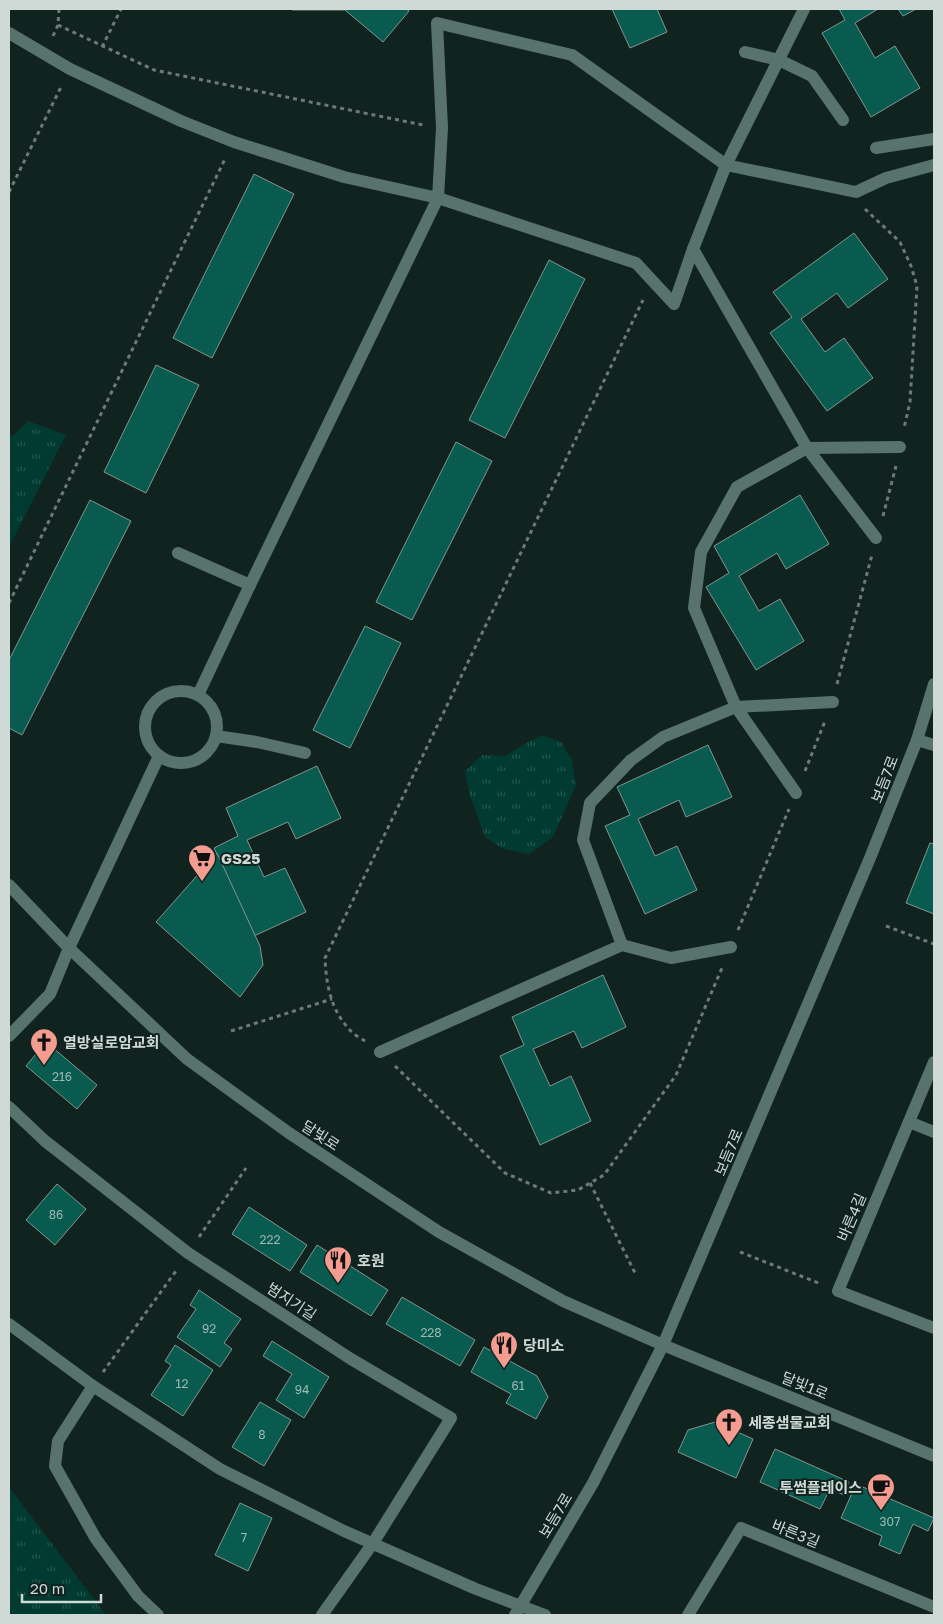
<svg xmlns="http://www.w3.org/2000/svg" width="943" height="1624" viewBox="0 0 943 1624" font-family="'Golos Text','Noto Sans KR',sans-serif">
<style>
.park{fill:url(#park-tufts)}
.building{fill:#085b4e;stroke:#819690}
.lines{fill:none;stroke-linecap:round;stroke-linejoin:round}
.path{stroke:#6c7b77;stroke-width:3;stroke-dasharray:4 4;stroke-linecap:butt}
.minor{stroke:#57736c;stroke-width:12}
.labels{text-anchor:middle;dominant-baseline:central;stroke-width:4;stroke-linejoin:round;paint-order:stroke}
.number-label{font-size:12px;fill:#9dbab5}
.street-label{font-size:15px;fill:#cfdad7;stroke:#11231f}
.poi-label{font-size:15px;font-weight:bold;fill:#cfdad7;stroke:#11231f;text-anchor:start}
</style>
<defs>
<pattern id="park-tufts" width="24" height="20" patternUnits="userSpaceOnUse" patternTransform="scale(1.25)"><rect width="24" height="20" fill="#003a31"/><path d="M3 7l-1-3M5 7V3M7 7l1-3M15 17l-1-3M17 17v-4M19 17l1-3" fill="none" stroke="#24564e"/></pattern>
</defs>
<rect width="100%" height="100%" fill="#11231f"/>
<g class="park">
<polygon points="28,421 66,435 9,547 9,436 14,435"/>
<polygon points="543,735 561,742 572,760 576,785 553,837 529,854 503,849 485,837 469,793 465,771 482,755 505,756 526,743"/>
<polygon points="9,1487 106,1615 9,1615"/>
</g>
<g class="building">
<polygon points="292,9 406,9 409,11 383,42 345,10 292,10"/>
<polygon points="612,9 657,9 667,32 630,48"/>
<polygon points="839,9 878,9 855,23 875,58 895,46 920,88 871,117 822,33 845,20"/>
<polygon points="898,9 916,9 903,16"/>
<polygon points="254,174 294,194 212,358 173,338"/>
<polygon points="854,233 888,279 848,308 837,293 801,319 825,352 844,338 873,378 827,411 770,333 792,317 773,292"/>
<polygon points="549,260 585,279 505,438 469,420"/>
<polygon points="156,365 199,385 146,493 104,472"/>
<polygon points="456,442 492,461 412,620 376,602"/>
<polygon points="800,495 829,544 786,569 777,553 739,576 759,611 780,599 804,641 756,670 706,587 729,573 714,546"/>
<polygon points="90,500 131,521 22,735 9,728 9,660"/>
<polygon points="365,626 401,643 350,748 313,730"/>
<polygon points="708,745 732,797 686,817 679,800 638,819 655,856 677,846 697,890 645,914 605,826 630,815 617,787"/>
<polygon points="317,766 341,818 296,839 288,822 247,840 264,877 285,868 306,912 254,936 214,848 238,836 226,808"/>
<polygon points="930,843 934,844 934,914 906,903"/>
<polygon points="217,853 260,946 263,965 240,997 156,922"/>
<polygon points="603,975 626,1027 582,1048 574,1031 533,1049 550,1086 571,1076 591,1121 540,1145 500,1056 524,1045 512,1017"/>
<polygon points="46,1042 97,1085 77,1109 26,1066"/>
<polygon points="57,1184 86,1209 55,1245 26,1220"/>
<polygon points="249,1207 307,1245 290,1271 232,1234"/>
<polygon points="317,1245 388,1290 371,1316 300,1272"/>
<polygon points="199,1290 241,1319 224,1343 232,1349 220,1367 177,1337 196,1309 190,1305"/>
<polygon points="402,1297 475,1340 460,1366 386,1324"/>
<polygon points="272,1341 329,1377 304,1418 276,1400 292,1374 263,1356"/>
<polygon points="175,1345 213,1370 183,1416 151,1395 171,1365 165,1361"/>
<polygon points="484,1347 537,1376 548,1397 536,1419 506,1403 511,1394 471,1372"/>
<polygon points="260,1402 291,1420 264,1466 232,1447"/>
<polygon points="715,1422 753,1439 736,1478 678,1452 688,1430"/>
<polygon points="775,1449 849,1482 844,1495 830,1489 820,1509 760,1482"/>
<polygon points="856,1484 934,1518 928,1531 913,1524 900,1554 879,1545 882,1536 841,1518"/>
<polygon points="240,1503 272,1518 248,1571 215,1555"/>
</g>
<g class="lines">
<g class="path">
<polyline points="59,9 58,25 154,70 423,125"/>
<polyline points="53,36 58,25"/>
<polyline points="102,47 121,9"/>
<polyline points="9,192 62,85"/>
<polyline points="865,209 900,242 911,266 917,286 910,402 904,428"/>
<polyline points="883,516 896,466"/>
<polyline points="9,603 225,159"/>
<polyline points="837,684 872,555"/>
<polyline points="805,771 825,721"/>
<polyline points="886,926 934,944"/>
<polyline points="738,930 789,809"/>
<polyline points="231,1031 332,999"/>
<path d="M365 1041C360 1038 353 1034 349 1029 331 1010 326 984 325 958L643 300"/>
<polyline points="395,1066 505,1173 551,1193 578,1190 604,1175 676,1075 722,968"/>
<polyline points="590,1183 635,1273"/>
<polyline points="199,1237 246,1168"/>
<polyline points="740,1252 821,1284"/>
<polyline points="103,1372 176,1271"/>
</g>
<g class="minor">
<polyline points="9,33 70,69 181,121 234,142 344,177 438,198 442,128 437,23 572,55 726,165 856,192 886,178 934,165"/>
<polyline points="745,52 779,60 812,76 843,120"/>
<polyline points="876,148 934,139"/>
<polyline points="693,249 807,448 876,538"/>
<polyline points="178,553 250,585"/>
<circle cx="181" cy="727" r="36"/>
<polyline points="198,695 250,585 438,198 636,263 674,304 693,249 726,165 804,9"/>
<polyline points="833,702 736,707 694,608 701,552 737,487 807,448 900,447"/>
<polyline points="216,736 257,742 305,753"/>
<polyline points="917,740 934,745"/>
<polyline points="9,885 69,948 187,1059 289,1133 439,1232 563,1301 663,1345 934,1456"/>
<polyline points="622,945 583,840 590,803 631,760 663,737 736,707 796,793"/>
<polyline points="9,1036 50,994 69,948 159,756"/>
<polyline points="380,1052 622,945 671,958 731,947"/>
<polyline points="934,1062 838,1291 934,1328"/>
<polyline points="9,1107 45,1141 188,1253 351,1359 451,1418 373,1543 322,1615"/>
<polyline points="909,1122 934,1132"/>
<polyline points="9,1324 93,1386 220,1469 344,1531 476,1589 545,1615"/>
<polyline points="93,1386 58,1441 55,1466 96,1539 138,1596 158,1615"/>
<polyline points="515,1615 593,1483 663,1345 870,858 917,740 934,684"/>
<polyline points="688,1615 741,1528 934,1607"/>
</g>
</g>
<defs>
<g id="supermarket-pin" transform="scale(1.4375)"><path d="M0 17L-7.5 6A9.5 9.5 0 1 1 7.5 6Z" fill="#f59c90" stroke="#11231f"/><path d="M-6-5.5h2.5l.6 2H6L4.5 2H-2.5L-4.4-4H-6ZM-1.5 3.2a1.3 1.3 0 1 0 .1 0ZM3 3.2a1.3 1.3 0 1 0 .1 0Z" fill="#111"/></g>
<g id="church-pin" transform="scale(1.4375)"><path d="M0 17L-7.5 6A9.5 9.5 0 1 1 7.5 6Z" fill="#f59c90" stroke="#11231f"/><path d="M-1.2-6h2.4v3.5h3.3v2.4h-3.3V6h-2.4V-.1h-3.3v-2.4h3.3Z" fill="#111"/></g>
<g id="restaurant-pin" transform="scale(1.4375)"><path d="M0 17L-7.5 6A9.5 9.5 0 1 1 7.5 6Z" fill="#f59c90" stroke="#11231f"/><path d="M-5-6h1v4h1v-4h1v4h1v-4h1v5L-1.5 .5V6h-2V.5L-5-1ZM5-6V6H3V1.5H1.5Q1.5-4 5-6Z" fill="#111"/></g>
<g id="cafe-pin" transform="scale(1.4375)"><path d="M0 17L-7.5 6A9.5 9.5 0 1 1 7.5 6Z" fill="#f59c90" stroke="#11231f"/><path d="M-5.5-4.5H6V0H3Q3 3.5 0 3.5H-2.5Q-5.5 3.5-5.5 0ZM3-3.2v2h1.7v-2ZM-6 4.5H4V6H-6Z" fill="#111"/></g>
</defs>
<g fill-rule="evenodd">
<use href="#supermarket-pin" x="202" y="858"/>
<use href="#church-pin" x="44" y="1042"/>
<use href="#restaurant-pin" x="338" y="1260"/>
<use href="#restaurant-pin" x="504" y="1345"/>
<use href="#church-pin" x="729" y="1422"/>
<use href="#cafe-pin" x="881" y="1487"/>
</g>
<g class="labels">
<g class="number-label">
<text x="62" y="1076">216</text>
<text x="56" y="1214">86</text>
<text x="270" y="1239">222</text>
<text x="209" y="1328">92</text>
<text x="431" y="1332">228</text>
<text x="182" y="1383">12</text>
<text x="518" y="1385">61</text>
<text x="302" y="1389">94</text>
<text x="262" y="1434">8</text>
<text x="890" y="1521">307</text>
<text x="244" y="1537">7</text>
</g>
<g class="street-label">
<text transform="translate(884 779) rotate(-69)">보듬7로</text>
<text transform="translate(321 1135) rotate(33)">달빛로</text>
<text transform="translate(728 1152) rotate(-67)">보듬7로</text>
<text transform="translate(851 1217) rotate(-67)">바른4길</text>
<text transform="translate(292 1301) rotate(33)">범지기길</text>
<text transform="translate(805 1385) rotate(22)">달빛1로</text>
<text transform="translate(555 1515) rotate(-59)">보듬7로</text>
<text transform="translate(796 1533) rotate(22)">바른3길</text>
</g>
<g class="poi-label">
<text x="221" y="858">GS25</text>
<text x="63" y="1042">열방실로암교회</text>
<text x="357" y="1260">호원</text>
<text x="523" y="1345">당미소</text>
<text x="748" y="1422">세종샘물교회</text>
<text x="862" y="1487" text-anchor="end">투썸플레이스</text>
</g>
</g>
<rect width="943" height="1624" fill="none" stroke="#cfdad7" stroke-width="20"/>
<path d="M22 1594v8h79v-8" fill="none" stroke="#cfdad7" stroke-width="2.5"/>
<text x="30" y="1594" font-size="15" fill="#cfdad7" stroke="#11231f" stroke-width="4" paint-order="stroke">20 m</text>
</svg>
